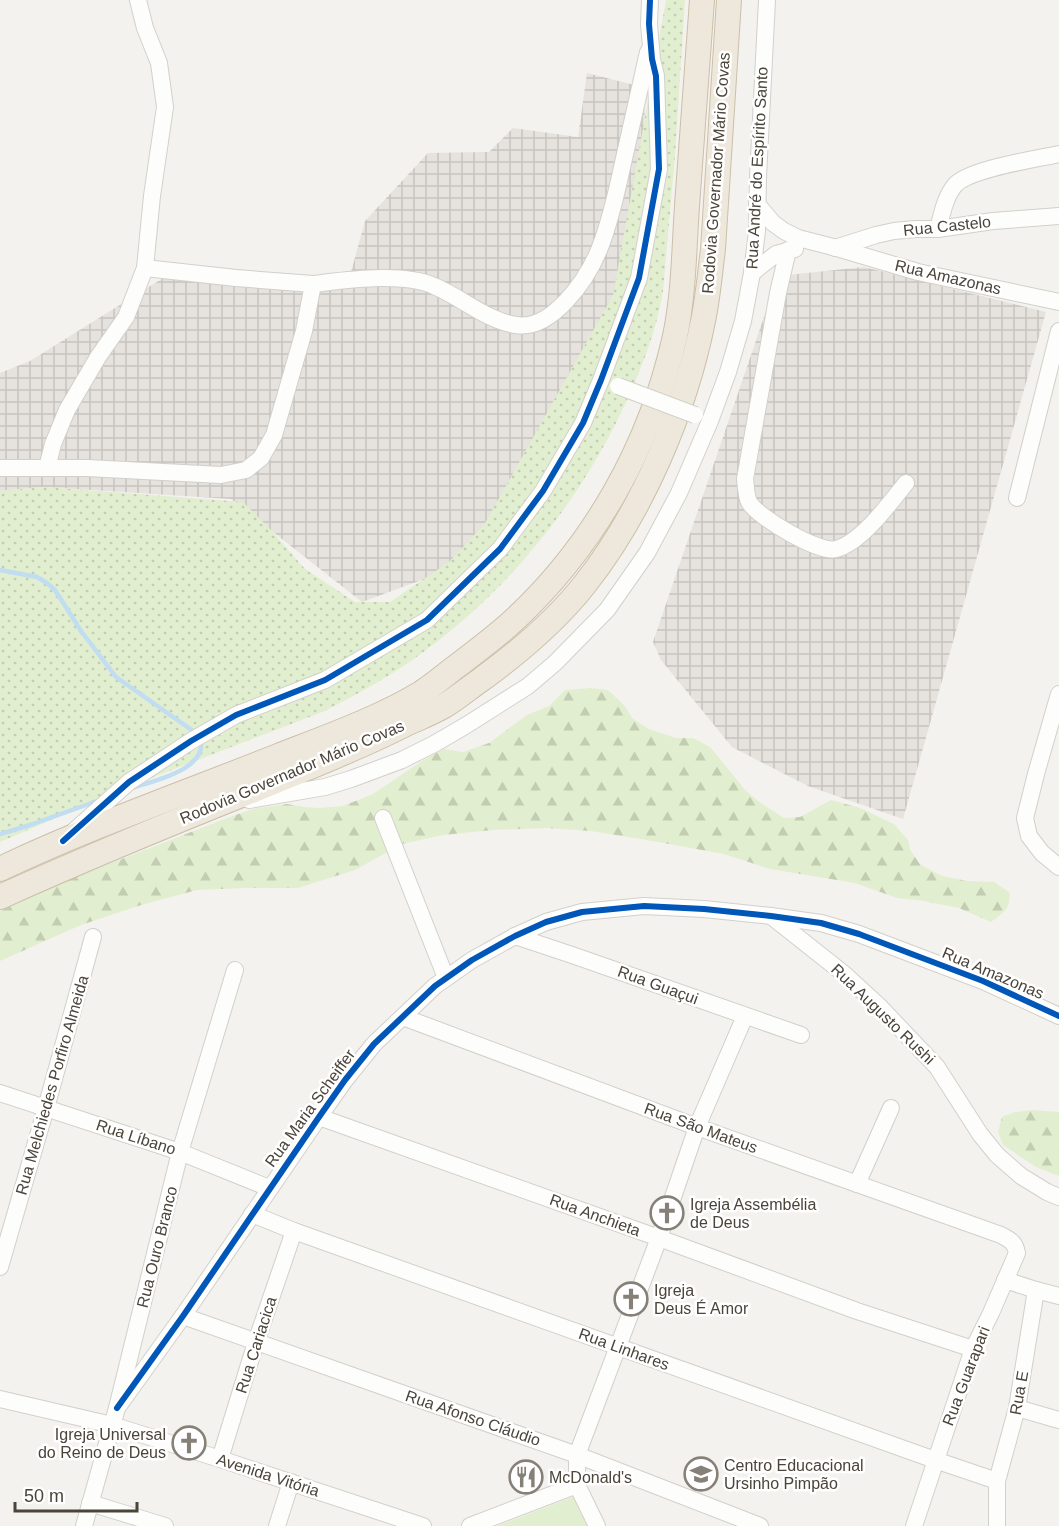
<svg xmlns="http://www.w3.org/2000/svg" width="1059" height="1526" viewBox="0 0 1059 1526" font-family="Helvetica,sans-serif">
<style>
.industrial{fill:url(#industrial-grid)}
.grass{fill:url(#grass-dots)}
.forest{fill:url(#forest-firs)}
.park{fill:#e1eecf}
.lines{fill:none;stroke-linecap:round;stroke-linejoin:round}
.stream{stroke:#c0ddf1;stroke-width:4.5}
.minor-casing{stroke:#d2d0cb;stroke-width:18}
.highway-casing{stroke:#ccbfa9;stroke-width:26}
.minor{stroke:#fdfdfc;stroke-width:16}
.highway{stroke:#ede8db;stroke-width:24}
.minor-bridge-casing{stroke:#d2d0cb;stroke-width:18;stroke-linecap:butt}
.minor-bridge{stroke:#fdfdfc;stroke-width:16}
.cycleway-casing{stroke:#fff;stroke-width:10}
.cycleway{stroke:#0057b8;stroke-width:6}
.labels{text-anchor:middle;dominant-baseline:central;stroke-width:5;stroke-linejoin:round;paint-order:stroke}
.street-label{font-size:16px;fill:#4b4439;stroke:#fff}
.poi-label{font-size:16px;fill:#4b4439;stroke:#fff;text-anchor:start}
</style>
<defs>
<pattern id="industrial-grid" width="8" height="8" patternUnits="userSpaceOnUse" patternTransform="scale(1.5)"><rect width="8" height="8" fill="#e6e2de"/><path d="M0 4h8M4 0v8" fill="none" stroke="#c7c3bf"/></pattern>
<pattern id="grass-dots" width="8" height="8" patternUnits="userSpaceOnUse" patternTransform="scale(1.5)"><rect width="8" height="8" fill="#e1eecf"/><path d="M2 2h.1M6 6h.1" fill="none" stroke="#c3cdb2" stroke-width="1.8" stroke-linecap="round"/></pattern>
<pattern id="forest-firs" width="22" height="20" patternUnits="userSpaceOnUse" patternTransform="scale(1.5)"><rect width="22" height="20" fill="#e1eecf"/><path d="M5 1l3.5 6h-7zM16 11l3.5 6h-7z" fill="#c3cdb2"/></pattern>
</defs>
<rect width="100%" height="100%" fill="#f4f2ee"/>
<g class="industrial">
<polygon points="587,73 646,88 639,242 593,385 465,564 362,602 231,499 45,487 0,491 0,373 30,361 168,275 271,285 351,272 365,221 428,153 489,152 513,128 578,137"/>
<polygon points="864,267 1046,312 903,819 808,786 732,747 661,660 653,642 778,276"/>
</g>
<path class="grass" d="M666 0H685L675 155 663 291C656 334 639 375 620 415 572 513 501 598 411 661 383 680 354 696 325 711L138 783 0 842V491L45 487 243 502 270 529 305 569 355 602H390L450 561 485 523 613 295Z"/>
<g class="forest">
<path d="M591 688 608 690 624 705 633 719 649 729 676 738H693L710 747 746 791 762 804 784 818 800 817 831 800 860 808 894 824 908 840 910 850 921 865 942 876 967 881 994 882 1009 892C1011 909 1004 912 991 922L959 908 924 901 897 898 855 883 770 869 724 854 641 839 590 831 547 828 493 830 443 835 402 844 355 870 298 888H245L197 890 141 905 81 925 0 961V911L37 892 227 818 253 809 287 804 304 807 319 808 343 806 373 794 422 761 444 749 463 752 489 743 527 715 549 706 565 690Z"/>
<polygon points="1033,1110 1059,1112 1059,1176 1036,1167 1003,1145 998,1132 1002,1117 1015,1112"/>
</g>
<polygon class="park" points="573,1497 587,1526 497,1526"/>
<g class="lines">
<g class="stream">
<polyline points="0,570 37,577 47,583 55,590 81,631 116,677 196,733"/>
<path d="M133 788C155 780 206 770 201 740"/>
<polyline points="0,834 30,825 100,800"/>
</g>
<g class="minor-casing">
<g id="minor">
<polyline points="757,204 773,223 784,231 798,238 837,248 918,272 1059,302"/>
<path d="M938 229C942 214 945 197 955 185 969 169 1036 159 1059 154"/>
<polyline points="835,248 876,235 894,231 916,229 938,229 993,221 1059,216"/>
<path d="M788 250 778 293 745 479C746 486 746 496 749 502 757 517 820 554 836 549 861 543 890 503 906 483"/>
<polyline points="145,268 236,278 313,284"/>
<polyline points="752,273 776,254 795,249"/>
<path d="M0 468H87L221 475 246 470 261 458 274 435 304 331 313 284C348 280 402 272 434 286 461 297 487 321 516 325 552 331 587 279 599 250 610 223 617 191 623 163 631 126 640 89 648 52"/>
<polyline points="47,468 53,444 67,410 98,357 126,317 145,268 152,196 165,107 159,63 145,28 138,0"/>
<polyline points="1017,498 1059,331"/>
<polyline points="1059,694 1036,774 1025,818 1029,836 1042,853 1059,867"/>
<polyline points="249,800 325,787 351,779 402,760 434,744 465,726 528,686 555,663 607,610 647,553 679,493 710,421 728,372 743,321 752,273 757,231 758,177 767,0"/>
<polyline points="383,818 446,978"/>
<polyline points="74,831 129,782 191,741 236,715 325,680 427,620 500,549 543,491 583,423 601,380 639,278 659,169 656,76 652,59 649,24 650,0"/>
<polyline points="771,916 843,973 880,1007 937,1067 980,1134 997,1155 1021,1176 1047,1192 1059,1197"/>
<polyline points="515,936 572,955 801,1035"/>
<path d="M403 1017 697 1127 1001 1235C1010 1240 1015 1242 1017 1253L991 1313 973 1349 914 1526"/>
<polyline points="0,1093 180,1152 269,1188"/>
<polyline points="319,1117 659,1238 857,1311 973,1349"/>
<polyline points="857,1184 891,1108"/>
<polyline points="252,1214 294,1231 935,1460 997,1481"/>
<polyline points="0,1267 46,1108 93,937"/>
<polyline points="1036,1290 1059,1296"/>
<polyline points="183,1316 577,1455 760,1526"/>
<polyline points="0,1399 112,1425 220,1459 423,1526"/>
<polyline points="117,1408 183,1316 319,1117 345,1080 374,1044 435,986 472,960 515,936 546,922 582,912 644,906 704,909 771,916 821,923 859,934 983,981 1059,1016"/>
<polyline points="1017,1408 1059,1420"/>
<polyline points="220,1459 256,1342 294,1231"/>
<polyline points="90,1503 165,1526"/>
<polyline points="84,1526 117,1408 180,1152 235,970"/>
<polyline points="277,1526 291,1482"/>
<polyline points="470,1526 577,1485"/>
<polyline points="597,1526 577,1485 577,1455 659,1238 697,1127 745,1016"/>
<polyline points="997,1526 997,1481 1017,1408 1036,1290 1005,1280"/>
</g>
</g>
<g class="highway-casing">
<g id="highway">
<path d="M0 869C91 826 185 793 278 756 324 738 378 719 421 693 435 684 447 673 461 663 479 649 497 636 514 620 595 545 651 444 675 336 684 293 684 250 687 206 692 137 697 69 702 0"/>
<path d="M0 897C84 859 169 824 254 790 305 769 357 749 406 724 419 718 432 713 444 706 457 698 469 688 482 679 519 652 556 621 585 584 642 512 685 411 703 321 708 297 710 273 713 249L729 0"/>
</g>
</g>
<use href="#minor" class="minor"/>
<use href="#highway" class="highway"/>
<g class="minor-bridge-casing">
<polyline id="minor-bridge" points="618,386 695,415"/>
</g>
<use href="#minor-bridge" class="minor-bridge"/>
<g class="cycleway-casing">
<g id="cycleway">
<polyline points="63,841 129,782 191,741 236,715 325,680 427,620 500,549 543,491 583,423 601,380 639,278 659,169 656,76 652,59 649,24 650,0"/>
<polyline points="117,1408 183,1316 319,1117 345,1080 374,1044 435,986 472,960 515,936 546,922 582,912 644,906 704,909 771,916 821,923 859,934 983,981 1059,1016"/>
</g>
</g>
<use href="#cycleway" class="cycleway"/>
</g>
<defs>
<g id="church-ring" transform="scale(1.725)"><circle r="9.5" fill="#fff" stroke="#868178" stroke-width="1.5"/><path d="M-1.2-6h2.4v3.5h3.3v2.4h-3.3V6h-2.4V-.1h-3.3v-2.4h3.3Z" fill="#868178"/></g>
<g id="school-ring" transform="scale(1.725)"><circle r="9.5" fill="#fff" stroke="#868178" stroke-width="1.5"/><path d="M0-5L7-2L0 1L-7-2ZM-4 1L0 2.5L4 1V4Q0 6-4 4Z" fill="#868178"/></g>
<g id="restaurant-ring" transform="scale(1.725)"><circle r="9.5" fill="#fff" stroke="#868178" stroke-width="1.5"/><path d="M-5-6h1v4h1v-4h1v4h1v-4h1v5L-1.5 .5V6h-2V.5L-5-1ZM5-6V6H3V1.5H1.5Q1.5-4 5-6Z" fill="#868178"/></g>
</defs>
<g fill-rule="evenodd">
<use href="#church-ring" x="667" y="1213"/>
<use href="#church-ring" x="631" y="1299"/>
<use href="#church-ring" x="189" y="1443"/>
<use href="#school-ring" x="701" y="1474"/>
<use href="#restaurant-ring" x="526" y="1477"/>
</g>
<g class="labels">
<g class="street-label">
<text transform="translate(757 168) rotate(-87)">Rua André do Espírito Santo</text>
<text transform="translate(716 173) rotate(-86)">Rodovia Governador Mário Covas</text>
<text transform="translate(947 226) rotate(-6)">Rua Castelo</text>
<text transform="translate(948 277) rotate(13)">Rua Amazonas</text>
<text transform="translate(292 772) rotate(-23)">Rodovia Governador Mário Covas</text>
<text transform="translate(993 973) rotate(23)">Rua Amazonas</text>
<text transform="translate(658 985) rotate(20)">Rua Guaçui</text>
<text transform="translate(883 1014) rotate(44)">Rua Augusto Rushi</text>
<text transform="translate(52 1085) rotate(-74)">Rua Melchiedes Porfiro Almeida</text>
<text transform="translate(310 1108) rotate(-54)">Rua Maria Scheiffer</text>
<text transform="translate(701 1128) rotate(20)">Rua São Mateus</text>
<text transform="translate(136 1137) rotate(18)">Rua Líbano</text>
<text transform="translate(595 1215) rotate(20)">Rua Anchieta</text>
<text transform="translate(157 1247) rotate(-76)">Rua Ouro Branco</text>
<text transform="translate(256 1345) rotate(-72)">Rua Cariacica</text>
<text transform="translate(624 1349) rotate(20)">Rua Linhares</text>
<text transform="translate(966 1376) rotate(-69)">Rua Guarapari</text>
<text transform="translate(1019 1393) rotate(-80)">Rua E</text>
<text transform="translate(473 1418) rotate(19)">Rua Afonso Cláudio</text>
<text transform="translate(268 1475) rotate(18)">Avenida Vitória</text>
</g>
<g class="poi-label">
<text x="690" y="1204">Igreja Assembélia<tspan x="690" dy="18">de Deus</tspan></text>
<text x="654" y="1290">Igreja<tspan x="654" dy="18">Deus É Amor</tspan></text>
<text x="166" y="1434" text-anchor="end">Igreja Universal<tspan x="166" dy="18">do Reino de Deus</tspan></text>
<text x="724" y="1465">Centro Educacional<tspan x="724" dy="18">Ursinho Pimpão</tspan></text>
<text x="549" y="1477">McDonald's</text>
</g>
</g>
<path d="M15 1502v9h122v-9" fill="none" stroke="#4b4439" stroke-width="3"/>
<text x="24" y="1502" font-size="18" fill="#4b4439" stroke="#ffffff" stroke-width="4.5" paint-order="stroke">50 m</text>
</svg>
